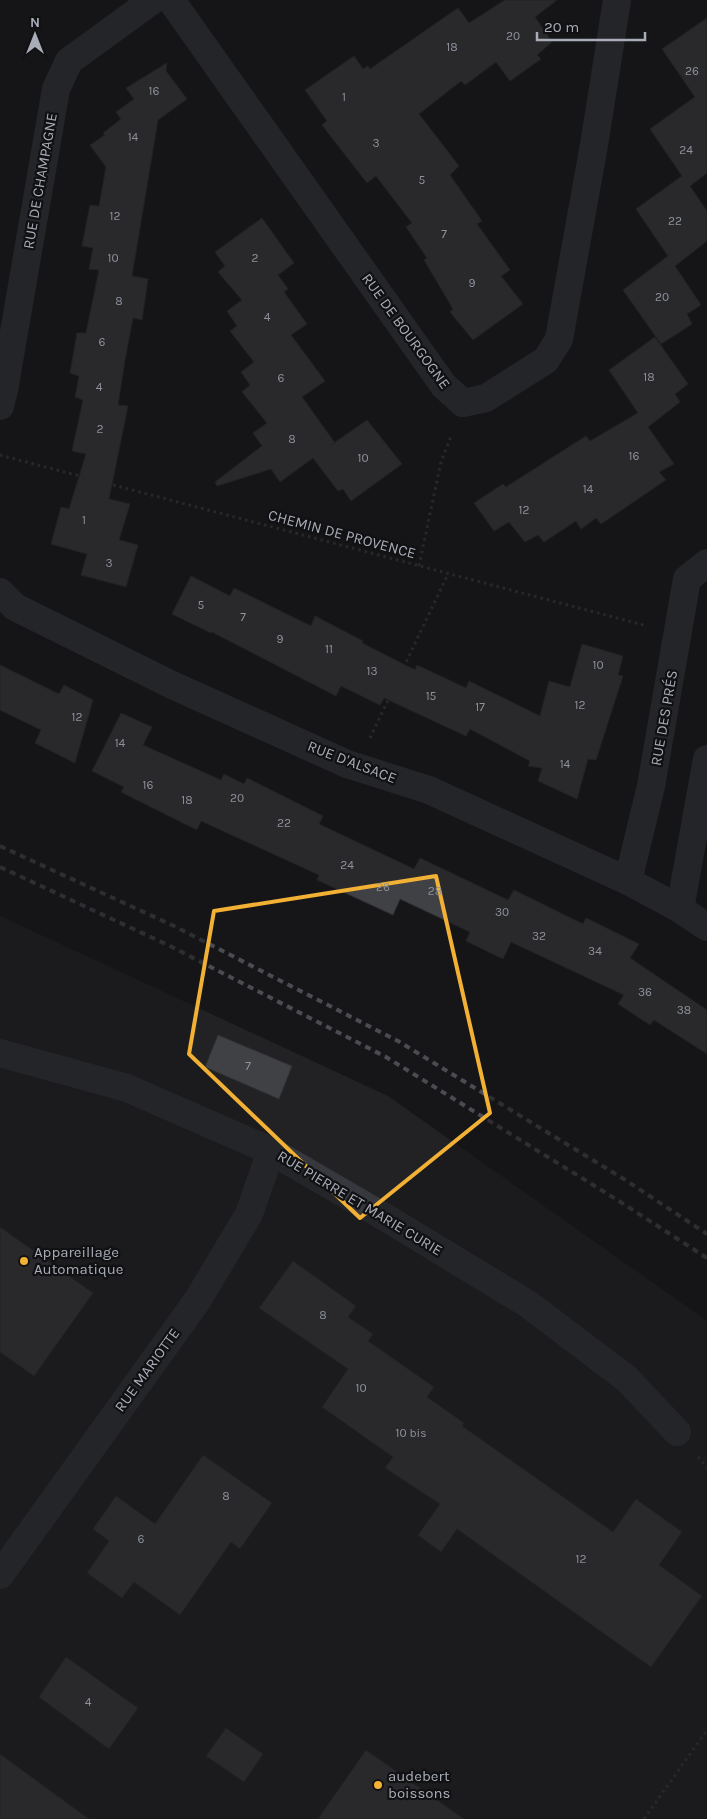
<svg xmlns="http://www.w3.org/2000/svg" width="707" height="1819" viewBox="0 0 707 1819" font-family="Karla,sans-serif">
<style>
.built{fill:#222225}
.building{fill:#404145;stroke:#303034}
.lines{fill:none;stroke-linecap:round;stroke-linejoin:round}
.path{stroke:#3d3f44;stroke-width:3;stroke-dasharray:2.5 4;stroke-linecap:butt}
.minor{stroke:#37383d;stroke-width:28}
.rail{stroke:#4a4c52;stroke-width:4;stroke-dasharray:6 5;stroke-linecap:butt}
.marked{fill:none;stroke:#f2b134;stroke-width:4;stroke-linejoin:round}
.poi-dot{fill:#f2b134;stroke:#111113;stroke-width:2}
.labels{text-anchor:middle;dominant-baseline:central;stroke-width:4.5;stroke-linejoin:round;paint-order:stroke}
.number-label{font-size:12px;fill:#8e929b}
.street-label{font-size:15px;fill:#a8adb8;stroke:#111113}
.poi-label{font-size:15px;fill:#a8adb8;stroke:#111113;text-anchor:start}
</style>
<rect width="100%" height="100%" fill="#161618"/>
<polygon class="built" points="0,916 388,1096 707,1321 707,1819 0,1819"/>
<g class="building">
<polygon points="505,0 557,0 535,17 552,42 537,55 541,59 510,81 496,62 465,85 461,81 419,114 459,166 450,175 482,221 477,224 510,270 501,276 523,304 473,340 450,312 453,309 424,260 427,258 406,227 412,223 376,176 367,183 322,125 327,121 305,90 354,56 363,69 368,66 370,69 458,8 469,23"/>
<polygon points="707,18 707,173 690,186 707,211 707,241 675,266 701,305 687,314 692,324 661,344 623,290 668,256 636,209 682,176 650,129 695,97 662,49"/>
<polygon points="167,63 166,71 187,99 158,120 132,276 148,279 142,320 133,318 125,360 118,405 128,406 109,499 130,504 119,540 138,545 126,587 81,575 87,554 51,544 61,507 69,509 86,454 72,451 83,400 75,397 79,376 70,373 77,333 86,333 99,270 89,269 93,248 82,246 90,205 99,206 106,167 90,145 105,135 103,133 121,119 116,112 134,99 126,88"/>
<polygon points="262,218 294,263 278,275 288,289 284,292 307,324 291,335 325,381 302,397 335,443 331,445 367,420 402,464 351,501 343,489 338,491 313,458 280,482 271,469 217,486 215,482 262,446 253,433 267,423 242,392 250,385 241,372 254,362 230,331 237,326 227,311 242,300 218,272 225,266 215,252"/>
<polygon points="655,337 688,384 675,394 680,402 648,427 674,464 659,472 666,480 601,524 596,518 581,529 576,521 544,542 538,535 525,542 509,522 494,531 474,503 503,484 506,487 586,436 590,441 638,413 609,370"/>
<polygon points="191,576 230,596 234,588 311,626 315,616 363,641 362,643 415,670 417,665 466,688 469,681 540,716 549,681 570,687 582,644 623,656 618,675 623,676 596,760 588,759 577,799 538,781 542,768 528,766 530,761 470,729 466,736 384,698 380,705 341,686 336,696 212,632 211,633 172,614"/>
<polygon points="0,665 59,694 64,685 93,700 75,763 35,743 41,730 0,710"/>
<polygon points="121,713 152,727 143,745 221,780 224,774 244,784 247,778 323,816 319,824 414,869 420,858 508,900 514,890 583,924 586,918 639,944 630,958 707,1010 707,1054 654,1020 650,1025 618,1004 624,995 511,942 503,959 466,941 470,932 400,899 393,915 317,880 319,875 201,821 197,830 121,792 124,787 92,771"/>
<polygon points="218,1035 292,1066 279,1099 205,1067"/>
<polygon points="0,1227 93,1293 34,1376 0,1352"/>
<polygon points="293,1261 356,1306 348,1317 373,1334 368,1341 434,1387 427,1397 464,1423 462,1426 613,1532 636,1499 682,1532 659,1565 702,1596 651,1667 457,1529 441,1552 418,1535 440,1504 385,1468 393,1457 322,1407 348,1369 259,1308"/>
<polygon points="203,1455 272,1503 240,1549 231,1542 180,1615 134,1582 122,1598 87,1573 109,1541 93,1529 116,1496 155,1524"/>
<polygon points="66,1657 138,1708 109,1749 39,1697"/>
<polygon points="226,1728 263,1754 244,1782 206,1756"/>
<polygon points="366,1750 464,1819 318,1819"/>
<polygon points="0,1754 89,1819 0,1819"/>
</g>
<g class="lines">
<g class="path">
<polyline points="0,455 647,626"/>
<polyline points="419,566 441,462 452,434"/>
<polyline points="370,738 448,574"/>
<polyline points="698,1457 707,1468"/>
<polyline points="644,1819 707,1730"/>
</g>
<g class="minor">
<polyline points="171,0 444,386 463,403 486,398 546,360 559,339 594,145 617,0"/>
<polyline points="0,406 4,390 56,89 69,61 153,0"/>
<polyline points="0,592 15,607 170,684 347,764 429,790 628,881 680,909 707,927"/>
<polyline points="628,881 651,786 687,579 707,563"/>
<polyline points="680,909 707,759"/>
<polyline points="0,1053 127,1088 271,1151 388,1219 528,1304 627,1379 677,1432"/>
<polyline points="0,1575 197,1301 249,1214 271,1151"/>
</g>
<g class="rail">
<polyline points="0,846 174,926 398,1041 627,1181 707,1234"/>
<polyline points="0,867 168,945 386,1057 619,1201 707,1258"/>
</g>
</g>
<path d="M0 0H707V1819H0ZM436 876 490 1113 360 1218 189 1054 214 911Z" fill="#161618" fill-opacity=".55" fill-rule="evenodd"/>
<path class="marked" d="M436 876 490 1113 360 1218 189 1054 214 911Z"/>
<g class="poi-dot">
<circle cx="24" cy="1261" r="5"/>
<circle cx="378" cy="1785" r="5"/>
</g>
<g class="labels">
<g class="number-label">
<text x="513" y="36">20</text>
<text x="452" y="47">18</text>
<text x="692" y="71">26</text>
<text x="154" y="91">16</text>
<text x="344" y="97">1</text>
<text x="133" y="137">14</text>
<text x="376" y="143">3</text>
<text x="686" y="150">24</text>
<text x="422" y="180">5</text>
<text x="115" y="216">12</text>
<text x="675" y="221">22</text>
<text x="444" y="234">7</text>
<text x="113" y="258">10</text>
<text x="255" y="258">2</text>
<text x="472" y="283">9</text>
<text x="662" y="297">20</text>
<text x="119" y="301">8</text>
<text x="267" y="317">4</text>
<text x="102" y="342">6</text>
<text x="649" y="377">18</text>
<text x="281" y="378">6</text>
<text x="99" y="387">4</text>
<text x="100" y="429">2</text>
<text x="292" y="439">8</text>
<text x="634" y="456">16</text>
<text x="363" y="458">10</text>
<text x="588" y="489">14</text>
<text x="524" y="510">12</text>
<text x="84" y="520">1</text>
<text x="109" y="563">3</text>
<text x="201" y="605">5</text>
<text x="243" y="617">7</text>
<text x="280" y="639">9</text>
<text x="329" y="649">11</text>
<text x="598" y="665">10</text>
<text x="372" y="671">13</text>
<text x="431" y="696">15</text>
<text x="580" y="705">12</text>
<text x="480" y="707">17</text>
<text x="77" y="717">12</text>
<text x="120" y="743">14</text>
<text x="565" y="764">14</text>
<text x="148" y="785">16</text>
<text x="237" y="798">20</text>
<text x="187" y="800">18</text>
<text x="284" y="823">22</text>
<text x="347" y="865">24</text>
<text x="383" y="887">26</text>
<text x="435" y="891">28</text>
<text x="502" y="912">30</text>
<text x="539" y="936">32</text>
<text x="595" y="951">34</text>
<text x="645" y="992">36</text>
<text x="684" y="1010">38</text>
<text x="248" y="1066">7</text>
<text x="323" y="1315">8</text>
<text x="361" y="1388">10</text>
<text x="411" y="1433">10 bis</text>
<text x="226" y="1496">8</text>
<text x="141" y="1539">6</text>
<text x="581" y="1559">12</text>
<text x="88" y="1702">4</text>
</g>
<g class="street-label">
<text transform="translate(40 181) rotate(-80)">RUE DE CHAMPAGNE</text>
<text transform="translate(406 331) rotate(54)">RUE DE BOURGOGNE</text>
<text transform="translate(342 534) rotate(15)">CHEMIN DE PROVENCE</text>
<text transform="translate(664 718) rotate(-80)">RUE DES PRÉS</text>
<text transform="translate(352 762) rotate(21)">RUE D'ALSACE</text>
<text transform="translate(360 1203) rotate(31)">RUE PIERRE ET MARIE CURIE</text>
<text transform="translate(147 1370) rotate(-54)">RUE MARIOTTE</text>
</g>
<g class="poi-label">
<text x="34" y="1252">Appareillage<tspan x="34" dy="17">Automatique</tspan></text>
<text x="388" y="1776">audebert<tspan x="388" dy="17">boissons</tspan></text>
</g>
</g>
<g transform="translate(35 35)" stroke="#111113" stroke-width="4" paint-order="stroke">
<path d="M0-4L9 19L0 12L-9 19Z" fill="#a8adb8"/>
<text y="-8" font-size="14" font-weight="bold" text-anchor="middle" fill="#a8adb8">N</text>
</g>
<path d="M537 32v8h108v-8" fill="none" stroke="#a8adb8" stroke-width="2.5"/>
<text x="544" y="32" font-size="15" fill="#a8adb8" stroke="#111113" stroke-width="4" paint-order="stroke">20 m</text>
</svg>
